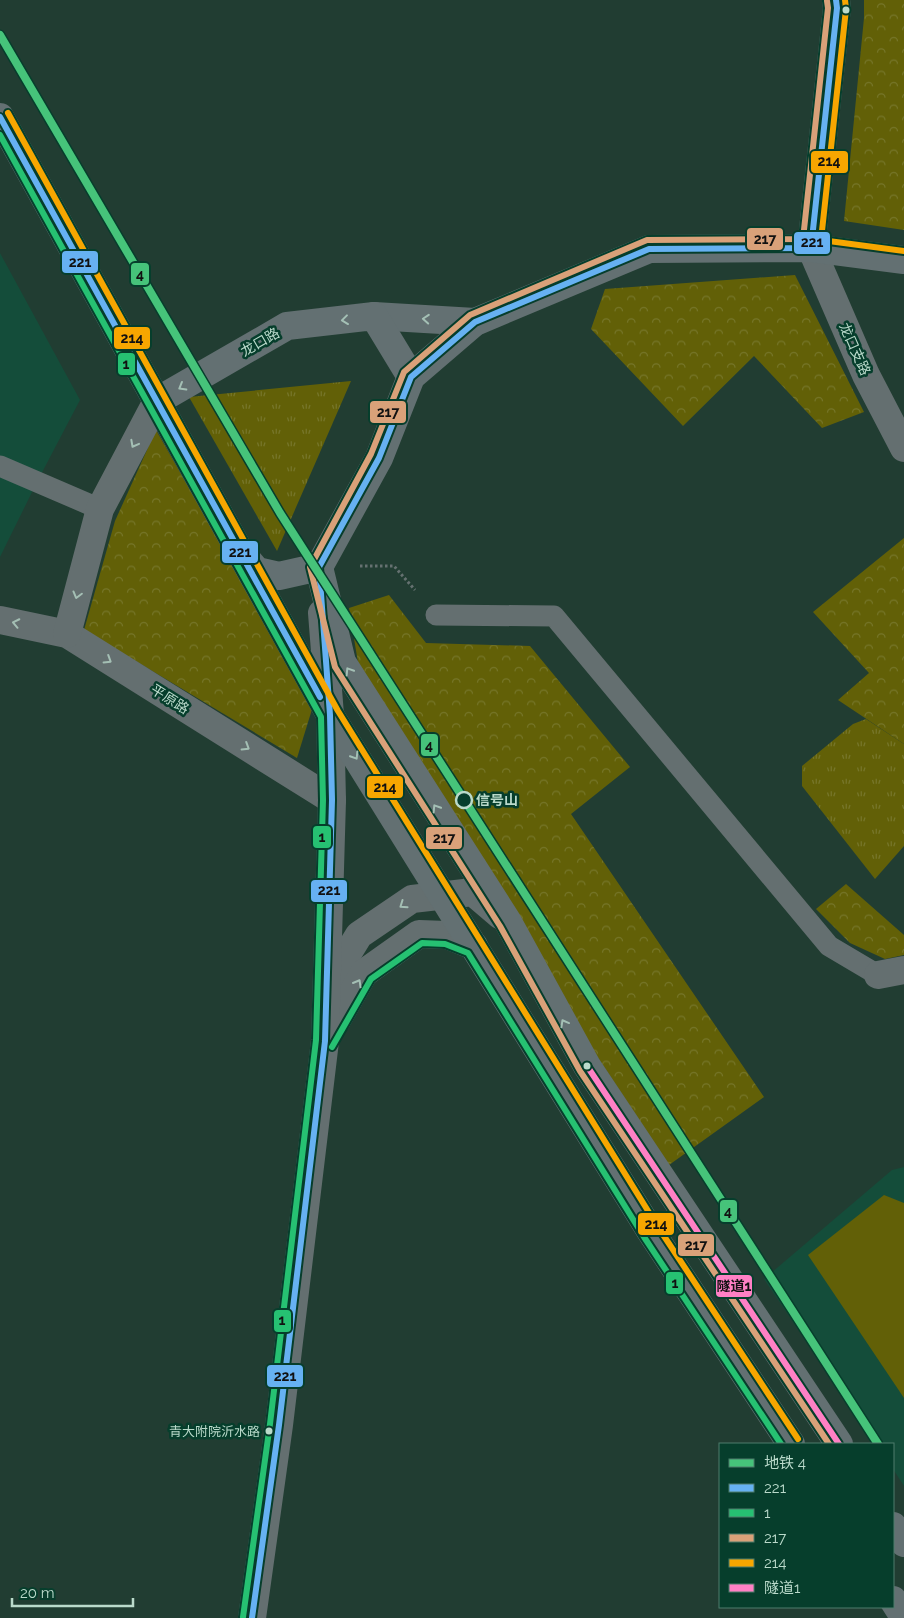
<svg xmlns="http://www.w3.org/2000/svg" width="904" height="1618" viewBox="0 0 904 1618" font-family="Raleway,'Noto Sans SC',sans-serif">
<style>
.built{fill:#144d3a}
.grass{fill:url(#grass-tufts)}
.forest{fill:url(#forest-crowns)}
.pitch{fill:#626007}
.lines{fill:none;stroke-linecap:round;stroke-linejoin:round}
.path{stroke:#657170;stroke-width:3;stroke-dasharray:2.5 2.5;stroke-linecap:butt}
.service{stroke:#646f70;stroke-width:21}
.minor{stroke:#646f70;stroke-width:28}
.tertiary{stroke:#646f70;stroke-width:28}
.secondary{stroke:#637072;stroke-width:28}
.bus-1-casing{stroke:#063e2c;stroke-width:10}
.bus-2-casing{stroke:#063e2c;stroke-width:10}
.bus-3-casing{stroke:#063e2c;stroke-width:10}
.bus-4-casing{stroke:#063e2c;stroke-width:10}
.bus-5-casing{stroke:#063e2c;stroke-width:10}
.bus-1{stroke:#66b1f2;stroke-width:6}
.bus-2{stroke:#26c172;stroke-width:6}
.bus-3{stroke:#d9a179;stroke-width:6}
.bus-4{stroke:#f7a600;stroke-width:6}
.bus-5{stroke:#ff80c5;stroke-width:6}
.metro-1-casing{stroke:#063e2c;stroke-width:11}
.metro-1{stroke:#46c37a;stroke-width:8}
.oneway{stroke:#a4c0b5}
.oneway2{stroke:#a4bfb4}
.bus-dot{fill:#badacb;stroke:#063e2c;stroke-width:2}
.stop-dot{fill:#063e2c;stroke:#badacb;stroke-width:2.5}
.labels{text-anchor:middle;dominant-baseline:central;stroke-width:5;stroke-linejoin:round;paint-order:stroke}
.bus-label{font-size:13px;fill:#badacb;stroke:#063e2c;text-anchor:end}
.street-label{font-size:14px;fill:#badacb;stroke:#063e2c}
.stop-label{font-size:14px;font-weight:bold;fill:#badacb;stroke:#063e2c;text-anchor:start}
.line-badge{stroke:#063e2c;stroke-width:2}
.pale-badge-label{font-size:14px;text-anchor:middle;font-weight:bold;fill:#111}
</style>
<defs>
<pattern id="grass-tufts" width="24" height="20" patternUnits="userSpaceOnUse" patternTransform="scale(1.25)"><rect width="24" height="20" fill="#626007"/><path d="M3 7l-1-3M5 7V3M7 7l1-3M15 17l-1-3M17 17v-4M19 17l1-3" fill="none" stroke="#76762a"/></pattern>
<pattern id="forest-crowns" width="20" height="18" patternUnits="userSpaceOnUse" patternTransform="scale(1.25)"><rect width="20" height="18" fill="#626007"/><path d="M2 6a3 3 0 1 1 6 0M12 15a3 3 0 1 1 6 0" fill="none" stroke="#76762a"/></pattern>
</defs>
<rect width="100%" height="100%" fill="#213d32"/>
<g class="built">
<polygon points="0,253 80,400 37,482 0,557"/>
<polygon points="904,1167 904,1486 893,1469 893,1444 876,1444 764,1279 892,1170"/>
</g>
<g class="grass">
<polygon points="351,381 277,551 189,397"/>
<polygon points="866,719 904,744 904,846 875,879 802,786 802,766 853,724"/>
</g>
<g class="forest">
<polygon points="864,0 904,0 904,230 844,221 864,18"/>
<polygon points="795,275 864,412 822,428 754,356 683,426 591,329 605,289"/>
<polygon points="156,430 313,706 297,758 84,630 115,521"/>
<polygon points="904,538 904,744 838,700 869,673 813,612"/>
<polygon points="389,595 426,643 530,646 630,767 571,814 764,1097 669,1165 508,922 364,699 349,608"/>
<polygon points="846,884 904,935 904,955 885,959 850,943 816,909"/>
</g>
<polygon class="pitch" points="884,1195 904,1203 904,1398 808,1255"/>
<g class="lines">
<polyline class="path" points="360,566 394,566 415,590"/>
<g class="service">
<polyline points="0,466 100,509"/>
<polyline points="436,615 554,616 829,946 878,975"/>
</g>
<g class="minor">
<polyline points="836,0 837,8 811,248 866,375 904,448"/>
<polyline points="0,620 67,634 332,800"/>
<polyline points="67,634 100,509 157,401"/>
<polyline points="878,975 904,970"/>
</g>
<g class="tertiary">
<polyline points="335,993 340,966 359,935 412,899 473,892 500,915"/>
<polyline points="337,1020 364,973 419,934 447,935 474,946"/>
<polyline points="252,1618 279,1425 325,1041 332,800 330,715 322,613"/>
</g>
<g class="secondary">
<polyline points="0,117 330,715 651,1232 791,1444"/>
<polyline points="374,316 475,322"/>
<polyline points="157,401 287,326 374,316 411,377"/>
<polyline points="245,557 257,571 279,576 319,567"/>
<polyline points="319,567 342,662 508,922 587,1066 839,1444"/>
<polyline points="319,567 379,458 411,377 475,322 649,249 811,248 904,260"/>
<polyline points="893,1526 904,1543"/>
<polyline points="893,1600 904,1617"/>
</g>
<g class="bus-1-casing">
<g id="bus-1">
<polyline points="0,117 320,697"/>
<polyline points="252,1618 279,1425 325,1041 332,800 330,715 319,567 379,458 411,377 475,322 649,249 811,248 837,8 836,0"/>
</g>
</g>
<g class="bus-2-casing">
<g id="bus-2">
<polyline points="0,135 321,717 323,800 316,1040 270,1424 243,1617"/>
<polyline points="332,1047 371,979 422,943 445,944 468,953 644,1237 781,1444"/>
</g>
</g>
<g class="bus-3-casing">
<polyline id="bus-3" points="827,1 828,8 803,239 647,240 470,315 404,372 371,454 310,567 335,667 500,926 580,1071 829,1444"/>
</g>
<g class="bus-4-casing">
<g id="bus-4">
<polyline points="845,0 846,9 821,240 904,251"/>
<polyline points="8,113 338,711 658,1227 798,1439"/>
</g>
</g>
<g class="bus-5-casing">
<polyline id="bus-5" points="587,1066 839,1444"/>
</g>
<use href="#bus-1" class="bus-1"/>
<use href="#bus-2" class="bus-2"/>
<use href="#bus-3" class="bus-3"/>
<use href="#bus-4" class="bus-4"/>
<use href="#bus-5" class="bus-5"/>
<g class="metro-1-casing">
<polyline id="metro-1" points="0,35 280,513 878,1444"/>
</g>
<use href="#metro-1" class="metro-1"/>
</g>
<defs><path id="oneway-chevron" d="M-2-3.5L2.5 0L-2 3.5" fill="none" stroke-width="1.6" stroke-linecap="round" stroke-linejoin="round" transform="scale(1.25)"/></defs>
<g class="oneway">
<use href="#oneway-chevron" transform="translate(426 319) rotate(-176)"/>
<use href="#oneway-chevron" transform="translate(345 320) rotate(173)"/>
<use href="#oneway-chevron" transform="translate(182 387) rotate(150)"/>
<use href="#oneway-chevron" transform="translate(349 671) rotate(-122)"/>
<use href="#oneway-chevron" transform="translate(355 756) rotate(58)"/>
<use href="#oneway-chevron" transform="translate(436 808) rotate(-122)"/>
<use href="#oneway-chevron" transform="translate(564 1023) rotate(-119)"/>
</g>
<g class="oneway2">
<use href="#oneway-chevron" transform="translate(134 444) rotate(118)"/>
<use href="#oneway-chevron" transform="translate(77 595) rotate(105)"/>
<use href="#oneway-chevron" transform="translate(16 623) rotate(-168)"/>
<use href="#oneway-chevron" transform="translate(108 660) rotate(32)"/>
<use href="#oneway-chevron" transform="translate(246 747) rotate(32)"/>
<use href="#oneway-chevron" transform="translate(403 905) rotate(145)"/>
<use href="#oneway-chevron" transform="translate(358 983) rotate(-60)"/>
</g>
<g class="bus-dot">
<circle cx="846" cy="10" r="4.5"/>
<circle cx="587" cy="1066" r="4.5"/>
<circle cx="269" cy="1431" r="4.5"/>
</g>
<circle class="stop-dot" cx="464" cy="800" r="8"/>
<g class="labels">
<g class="bus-label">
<text x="260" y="1431">青大附院沂水路</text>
</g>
<g class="street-label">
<text transform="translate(260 342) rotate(-30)">龙口路</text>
<text transform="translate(855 349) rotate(66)">龙口支路</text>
<text transform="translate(170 699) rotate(32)">平原路</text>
</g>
<g class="stop-label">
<text x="476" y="800">信号山</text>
</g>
</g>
<g class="line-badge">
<rect x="810" y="150" width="39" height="24" rx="5" fill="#f7a600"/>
<rect x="746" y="227" width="38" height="24" rx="5" fill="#d9a179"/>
<rect x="793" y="231" width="38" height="24" rx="5" fill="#66b1f2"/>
<rect x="61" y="250" width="38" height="24" rx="5" fill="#66b1f2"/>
<rect x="130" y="262" width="20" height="24" rx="5" fill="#46c37a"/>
<rect x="113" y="326" width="38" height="24" rx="5" fill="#f7a600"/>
<rect x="117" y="352" width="19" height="24" rx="5" fill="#26c172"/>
<rect x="369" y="400" width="38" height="24" rx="5" fill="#d9a179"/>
<rect x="221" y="540" width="38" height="24" rx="5" fill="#66b1f2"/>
<rect x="420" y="733" width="19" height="24" rx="5" fill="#46c37a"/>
<rect x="366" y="775" width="38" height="24" rx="5" fill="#f7a600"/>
<rect x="312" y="825" width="20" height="24" rx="5" fill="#26c172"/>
<rect x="425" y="826" width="38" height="24" rx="5" fill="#d9a179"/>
<rect x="310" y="879" width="38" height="24" rx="5" fill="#66b1f2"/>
<rect x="719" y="1199" width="19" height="24" rx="5" fill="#46c37a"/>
<rect x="637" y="1212" width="38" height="24" rx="5" fill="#f7a600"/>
<rect x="677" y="1233" width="38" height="24" rx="5" fill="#d9a179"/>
<rect x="665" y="1271" width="19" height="24" rx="5" fill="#26c172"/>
<rect x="715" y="1274" width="38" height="24" rx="5" fill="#ff80c5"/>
<rect x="273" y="1309" width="19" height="24" rx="5" fill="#26c172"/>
<rect x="266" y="1364" width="38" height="24" rx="5" fill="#66b1f2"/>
</g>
<g class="pale-badge-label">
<text x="829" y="166">214</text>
<text x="765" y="244">217</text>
<text x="812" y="247">221</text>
<text x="80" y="267">221</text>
<text x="140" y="279">4</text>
<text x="132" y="343">214</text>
<text x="126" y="369">1</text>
<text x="388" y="417">217</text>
<text x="240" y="557">221</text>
<text x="429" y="750">4</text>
<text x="385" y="792">214</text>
<text x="322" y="842">1</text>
<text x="444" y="843">217</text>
<text x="329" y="895">221</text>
<text x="728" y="1216">4</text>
<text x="656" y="1229">214</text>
<text x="696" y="1250">217</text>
<text x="675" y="1288">1</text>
<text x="734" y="1291">隧道1</text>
<text x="282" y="1325">1</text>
<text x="285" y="1381">221</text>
</g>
<rect x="719" y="1443" width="175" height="165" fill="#063e2c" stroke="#4e7c6c"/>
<rect x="729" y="1459" width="25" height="8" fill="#46c37a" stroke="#4e7c6c"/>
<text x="764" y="1468" font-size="15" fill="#badacb">地铁 4</text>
<rect x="729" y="1484" width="25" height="8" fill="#66b1f2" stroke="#4e7c6c"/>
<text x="764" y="1493" font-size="15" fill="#badacb">221</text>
<rect x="729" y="1509" width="25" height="8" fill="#26c172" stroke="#4e7c6c"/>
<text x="764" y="1518" font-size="15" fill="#badacb">1</text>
<rect x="729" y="1534" width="25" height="8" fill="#d9a179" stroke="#4e7c6c"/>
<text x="764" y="1543" font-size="15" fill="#badacb">217</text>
<rect x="729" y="1559" width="25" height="8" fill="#f7a600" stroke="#4e7c6c"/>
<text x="764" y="1568" font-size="15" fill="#badacb">214</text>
<rect x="729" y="1584" width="25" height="8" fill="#ff80c5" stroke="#4e7c6c"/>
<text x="764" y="1593" font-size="15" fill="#badacb">隧道1</text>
<path d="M12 1598v8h121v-8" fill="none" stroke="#badacb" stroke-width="2.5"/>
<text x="20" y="1598" font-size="15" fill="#badacb" stroke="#063e2c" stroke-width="4" paint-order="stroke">20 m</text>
</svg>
